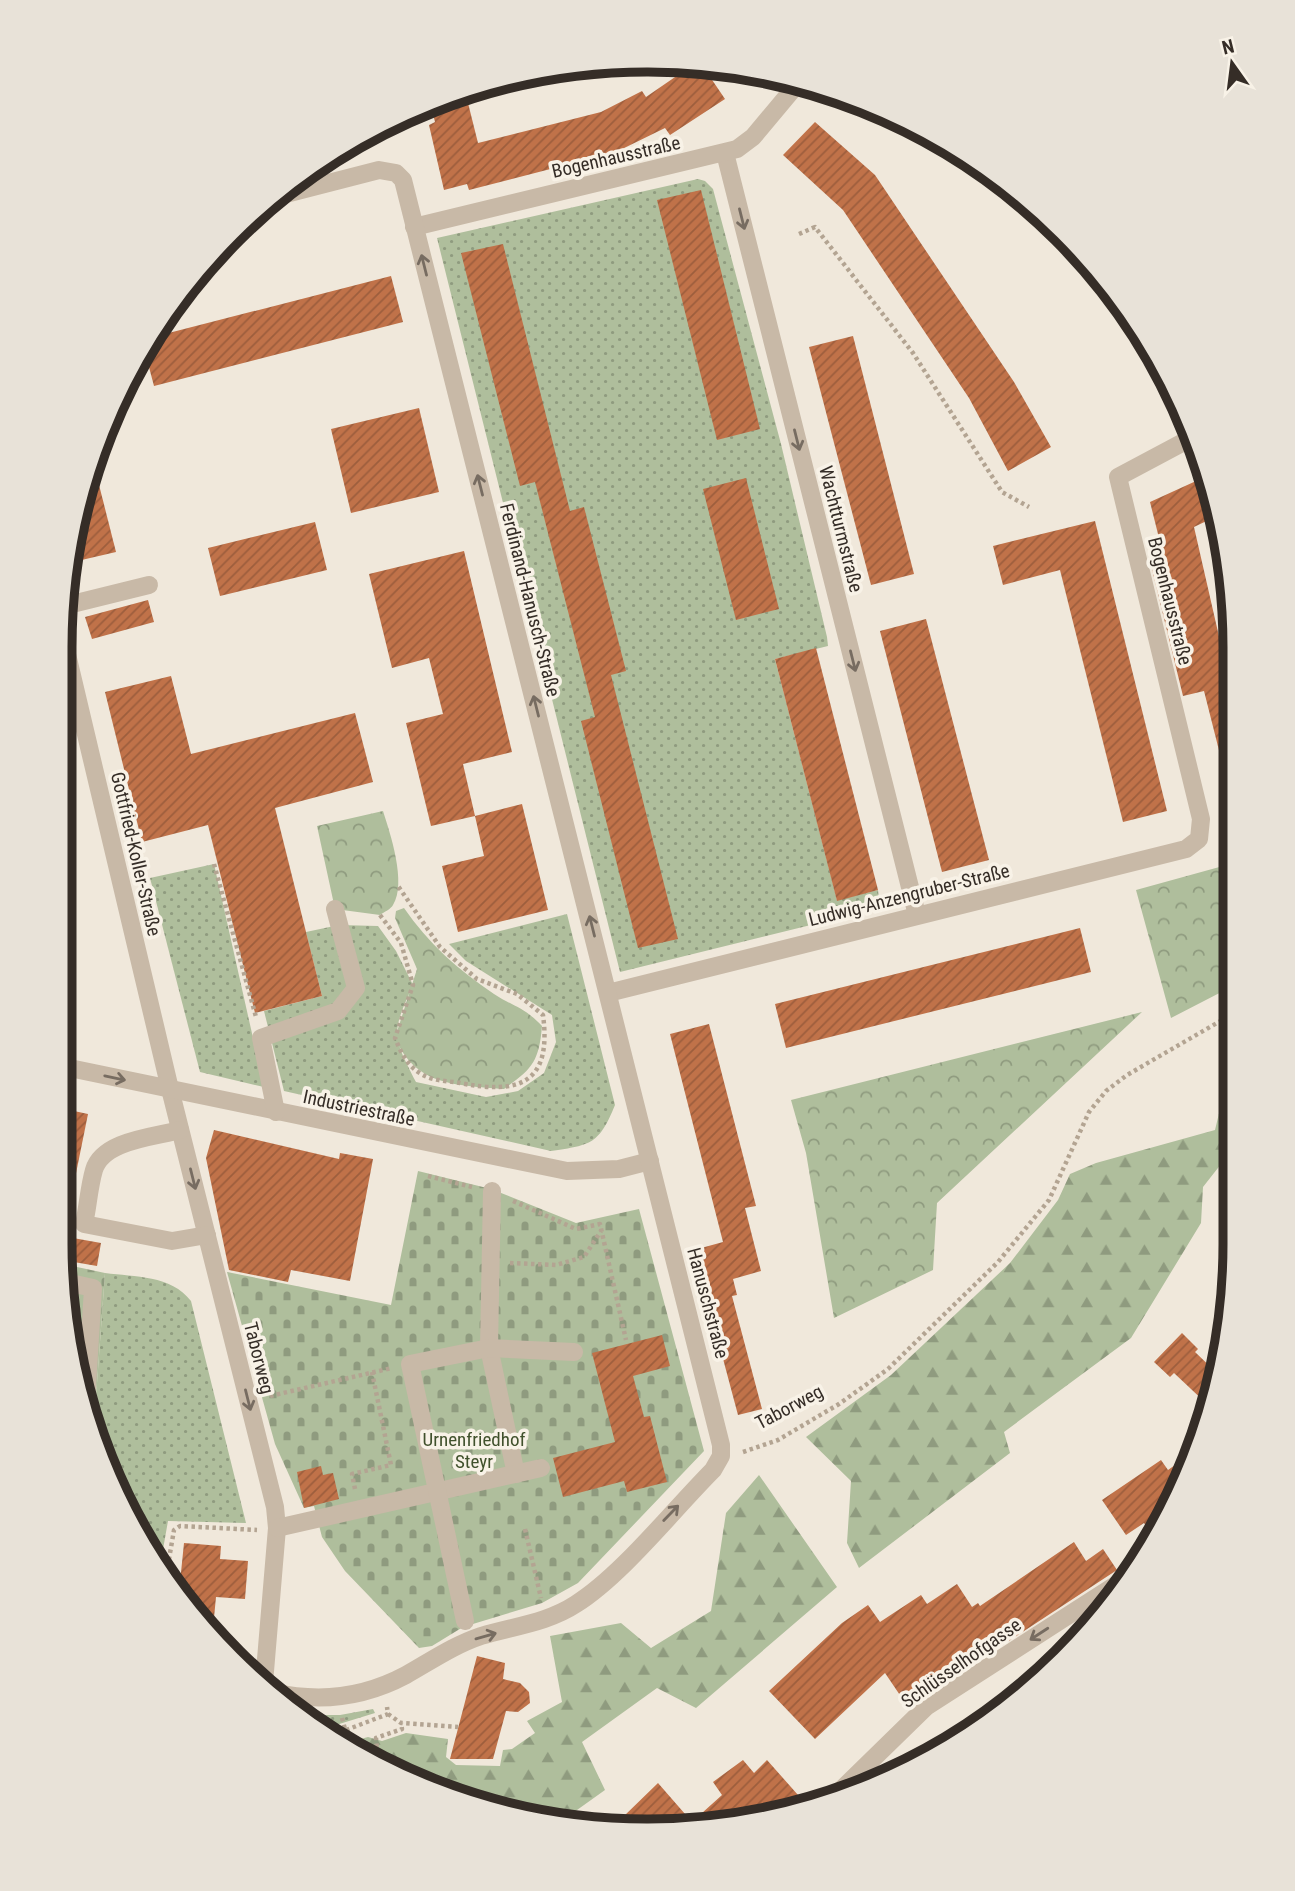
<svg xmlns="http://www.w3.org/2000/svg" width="1295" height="1891" viewBox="0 0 1295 1891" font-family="'Roboto Condensed',sans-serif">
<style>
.grass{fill:url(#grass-dots)}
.forest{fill:url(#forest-firs)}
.cemetery{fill:url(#cemetery-stones)}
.park{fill:url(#park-crowns)}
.building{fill:url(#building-hatch)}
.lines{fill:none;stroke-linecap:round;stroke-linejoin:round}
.path{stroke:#b3a492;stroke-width:4.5;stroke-dasharray:3.5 3.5;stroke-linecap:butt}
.minor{stroke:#c8b9a7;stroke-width:18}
.oneway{stroke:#776c61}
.labels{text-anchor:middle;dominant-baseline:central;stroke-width:7;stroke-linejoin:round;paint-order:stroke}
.street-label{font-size:19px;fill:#352d27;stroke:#f8f2e7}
.park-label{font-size:19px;fill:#40512c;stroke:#f8f2e7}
.rim{fill:none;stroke:#352d27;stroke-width:9}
</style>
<defs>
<pattern id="grass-dots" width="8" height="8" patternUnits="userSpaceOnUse" patternTransform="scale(1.75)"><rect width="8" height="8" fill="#afbe9c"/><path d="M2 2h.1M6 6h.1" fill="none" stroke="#8f9b7f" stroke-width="1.8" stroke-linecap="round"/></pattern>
<pattern id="forest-firs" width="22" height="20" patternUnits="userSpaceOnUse" patternTransform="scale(1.75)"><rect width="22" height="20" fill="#afbe9c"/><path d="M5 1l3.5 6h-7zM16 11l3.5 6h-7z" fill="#8f9b7f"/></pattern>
<pattern id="cemetery-stones" width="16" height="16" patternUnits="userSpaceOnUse" patternTransform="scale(1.75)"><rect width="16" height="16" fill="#afbe9c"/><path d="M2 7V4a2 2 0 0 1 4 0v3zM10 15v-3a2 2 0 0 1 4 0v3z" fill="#8f9b7f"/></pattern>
<pattern id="park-crowns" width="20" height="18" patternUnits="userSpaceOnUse" patternTransform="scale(1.75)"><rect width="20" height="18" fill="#afbe9c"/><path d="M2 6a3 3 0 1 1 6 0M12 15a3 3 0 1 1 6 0" fill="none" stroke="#8f9b7f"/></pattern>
<pattern id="building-hatch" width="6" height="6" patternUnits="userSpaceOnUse" patternTransform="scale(1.75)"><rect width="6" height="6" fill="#c07249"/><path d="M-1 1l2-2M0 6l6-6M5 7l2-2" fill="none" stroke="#9d5e3d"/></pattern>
</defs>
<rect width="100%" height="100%" fill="#f0e8db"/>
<g class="grass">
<polygon points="698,179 705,181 713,189 781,444 827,637 828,646 775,659 837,900 878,890 880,908 620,972 437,238"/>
<polygon points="214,864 264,1087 200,1072 150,878"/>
<path d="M567 914 615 1105C599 1144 592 1145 551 1151L284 1091 264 1011 322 996 306 932 339 925 378 926 396 951 413 985C391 1034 392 1035 416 1082L486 1097 518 1091 544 1073 556 1042 552 1015 466 961 449 944Z"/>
<path d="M105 1273C135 1277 171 1275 191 1301L246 1523 168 1521 162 1555 151 1554 93 1438Z"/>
<polygon points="373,1709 375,1713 323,1729 298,1715 340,1715"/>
</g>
<g class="forest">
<polygon points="1235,1047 1235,1155 1225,1159 1203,1187 1201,1223 1131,1338 1004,1432 1010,1453 859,1568 847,1543 851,1481 806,1437 891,1375 1010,1263 1058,1200 1070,1174 1096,1163 1215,1130"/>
<polygon points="759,1475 837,1587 696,1708 657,1688 582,1742 605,1790 563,1820 423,1787 346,1743 368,1737 382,1741 406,1733 448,1739 446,1757 456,1765 500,1766 503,1750 512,1749 535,1733 527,1721 562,1702 550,1636 621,1623 651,1648 711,1611 726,1513"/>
</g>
<g class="cemetery">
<polygon points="418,1171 491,1189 576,1223 639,1209 704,1451 578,1583 542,1603 463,1627 432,1646 419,1648 345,1571 322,1537 314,1506 304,1508 275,1444 227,1272 391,1305"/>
<polygon points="63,1264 105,1273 93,1438 91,1432"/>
</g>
<g class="park">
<path d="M383 811C390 833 407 883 393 905 391 909 384 912 380 915L335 909 317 826Z"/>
<polygon points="1223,866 1232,904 1235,904 1235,985 1171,1018 1136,890"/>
<path d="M404 908C428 943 458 970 494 994 514 1007 524 1007 542 1026 539 1062 532 1069 504 1089 455 1085 416 1086 395 1038L417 969 395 918 396 911Z"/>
<polygon points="1142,1012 937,1203 933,1270 834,1318 806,1153 791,1100"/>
</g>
<g class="building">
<polygon points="694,64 702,65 725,99 670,135 665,128 616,152 469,190 467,184 444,190 429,125 435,122 430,102 465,91 478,143 601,112 642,91 646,97"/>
<polygon points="815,122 875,175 1014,382 1051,447 1008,471 969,398 843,210 783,155"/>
<polygon points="701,190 760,429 717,440 657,200"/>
<polygon points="503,244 570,511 584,507 626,671 611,675 678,939 638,948 581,721 595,717 535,482 520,486 461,253"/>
<polygon points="391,276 403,322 154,386 145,352 157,336"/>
<polygon points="853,336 914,574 871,585 809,347"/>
<polygon points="419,408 439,492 351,513 331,429"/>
<polygon points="94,465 116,552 73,562 69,547 71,533"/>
<polygon points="1207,476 1219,515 1194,527 1236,711 1236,785 1228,786 1204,691 1183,696 1149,557 1163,554 1150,502"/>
<polygon points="746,478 779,609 736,620 703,489"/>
<polygon points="1095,521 1167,811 1123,822 1060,570 1003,585 993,546"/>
<polygon points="315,522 327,570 220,596 208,548"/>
<polygon points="464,551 512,752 463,764 475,816 431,826 406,723 443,714 429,658 392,668 369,574"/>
<polygon points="148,600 154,622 92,639 85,617"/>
<polygon points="926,619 989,860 942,872 880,631"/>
<polygon points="816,648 878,890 837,901 775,659"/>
<polygon points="171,676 191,754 355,713 373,782 275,808 322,996 255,1013 208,825 142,842 105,692"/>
<polygon points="522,804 548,910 458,932 442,866 484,856 475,816"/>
<polygon points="1080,928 1091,972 786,1048 775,1004"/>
<polygon points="709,1024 756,1206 745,1208 761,1271 733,1279 737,1295 732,1296 762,1409 738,1415 694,1250 723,1242 670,1034"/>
<polygon points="60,1108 88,1114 69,1208 60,1207"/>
<polygon points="214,1130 339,1159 340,1153 373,1159 350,1281 291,1270 288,1282 229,1270 206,1158"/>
<polygon points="73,1238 101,1243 97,1266 68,1261"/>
<polygon points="1182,1333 1198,1349 1195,1352 1219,1375 1208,1405 1174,1373 1170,1377 1154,1362"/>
<polygon points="662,1335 670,1366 633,1376 644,1417 650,1416 667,1482 627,1492 624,1481 563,1497 553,1458 615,1442 592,1353"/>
<polygon points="1192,1453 1175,1504 1152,1535 1144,1523 1126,1535 1102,1500 1161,1460 1168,1470"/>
<polygon points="321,1466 323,1475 333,1473 339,1499 304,1508 297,1472"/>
<polygon points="1074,1542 1086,1561 1103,1549 1117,1570 908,1707 885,1673 815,1739 769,1691 842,1623 868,1605 880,1622 921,1595 927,1604 957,1584 972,1607 978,1603 980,1606"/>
<polygon points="184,1543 221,1546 220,1559 248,1561 245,1599 216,1597 213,1628 179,1592"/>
<polygon points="477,1656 505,1663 503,1679 520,1683 529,1692 530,1703 518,1712 506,1711 493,1759 450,1759"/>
<polygon points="743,1760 754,1773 767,1760 806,1804 763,1820 633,1829 623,1817 658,1783 692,1822 722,1795 713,1782"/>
</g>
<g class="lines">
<g class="path">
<polyline points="799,234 815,227 913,353 1002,492 1029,507"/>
<polyline points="214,864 256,1017"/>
<path d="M380 915 401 943 413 985 395 1038C401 1053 408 1067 423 1075 433 1081 449 1081 460 1083 520 1095 552 1083 543 1015L517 994 477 979 440 947 398 886"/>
<polyline points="428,1176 472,1187"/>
<polyline points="513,1201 576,1229 600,1224 626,1340"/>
<polyline points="510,1263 556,1265 584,1257 601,1231"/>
<polyline points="270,1396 392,1368"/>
<polyline points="743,1452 778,1440 839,1404 888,1369 998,1262 1049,1200 1089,1112 1106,1091 1127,1075 1236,1012"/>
<polyline points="355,1489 352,1474 391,1465 372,1372"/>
<polyline points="525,1529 541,1598"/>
<polyline points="158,1569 169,1559 174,1530 180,1526 257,1530"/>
<polyline points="388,1714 401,1723 458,1727"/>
<polyline points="342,1718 349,1744"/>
<polyline points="333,1735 388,1714 387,1707"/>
<polyline points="378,1761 376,1738 402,1729 401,1723"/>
</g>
<g class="minor">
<polyline points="725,153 917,915"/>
<polyline points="414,227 737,149 753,137 799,82"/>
<polyline points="64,606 149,585"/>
<polyline points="61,629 170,1089 275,1507 277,1528 264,1683"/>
<polyline points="608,993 1186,849 1199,839 1201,819 1118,477 1195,436"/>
<polyline points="60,1066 567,1171 619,1169 650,1161"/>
<polyline points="276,1112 261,1038 338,1011 356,988 335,909"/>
<path d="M180 1130C155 1137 103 1140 94 1170 89 1187 88 1206 84 1224L172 1241 207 1235"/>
<polyline points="492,1191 489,1348 516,1474"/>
<polyline points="66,1282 93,1288 86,1403"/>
<polyline points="277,1528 541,1468"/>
<polyline points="465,1621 410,1364 489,1348 574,1352"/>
<path d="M273 1692C320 1703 363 1698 406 1675 431 1661 454 1645 481 1636 514 1626 547 1623 576 1604 622 1575 673 1510 713 1470L721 1456V1445L403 180 396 173 379 170 274 197"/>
<polyline points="840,1791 926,1707 1117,1584"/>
</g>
</g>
<defs><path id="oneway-shaft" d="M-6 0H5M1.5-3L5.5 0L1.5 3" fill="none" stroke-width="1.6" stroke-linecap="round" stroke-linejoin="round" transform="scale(1.75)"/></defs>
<g class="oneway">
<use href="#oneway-shaft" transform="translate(742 219) rotate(76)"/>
<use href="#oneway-shaft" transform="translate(424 265) rotate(-104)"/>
<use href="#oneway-shaft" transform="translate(797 440) rotate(76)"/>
<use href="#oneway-shaft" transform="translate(480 485) rotate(-104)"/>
<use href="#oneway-shaft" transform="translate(853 661) rotate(76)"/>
<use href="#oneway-shaft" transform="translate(536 706) rotate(-104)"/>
<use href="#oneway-shaft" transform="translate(592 926) rotate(-104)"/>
<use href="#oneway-shaft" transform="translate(115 1078) rotate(12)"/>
<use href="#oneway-shaft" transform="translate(193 1179) rotate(76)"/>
<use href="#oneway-shaft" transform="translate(248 1400) rotate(76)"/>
<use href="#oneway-shaft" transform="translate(671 1513) rotate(-46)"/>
<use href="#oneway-shaft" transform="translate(1039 1634) rotate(147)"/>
<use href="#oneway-shaft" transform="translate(486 1636) rotate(-16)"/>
</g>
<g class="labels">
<g class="street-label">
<text transform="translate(616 157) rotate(-13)">Bogenhausstraße</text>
<text transform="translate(841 529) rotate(76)">Wachtturmstraße</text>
<text transform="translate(530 600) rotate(76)">Ferdinand-Hanusch-Straße</text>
<text transform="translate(1170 601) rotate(76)">Bogenhausstraße</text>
<text transform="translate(136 854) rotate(77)">Gottfried-Koller-Straße</text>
<text transform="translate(909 895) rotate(-14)">Ludwig-Anzengruber-Straße</text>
<text transform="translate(359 1108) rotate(12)">Industriestraße</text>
<text transform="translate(708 1303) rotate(75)">Hanuschstraße</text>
<text transform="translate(259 1358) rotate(76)">Taborweg</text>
<text transform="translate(789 1407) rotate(-28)">Taborweg</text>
<text transform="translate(961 1663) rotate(-35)">Schlüsselhofgasse</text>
</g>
<g class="park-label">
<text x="474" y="1439">Urnenfriedhof<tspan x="474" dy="22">Steyr</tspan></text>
</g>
</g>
<path d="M0 0H1295V1891H0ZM647 72H648A575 575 0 0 1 1223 647V1244A575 575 0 0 1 648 1819H647A575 575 0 0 1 72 1244V647A575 575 0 0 1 647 72Z" fill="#e8e2d8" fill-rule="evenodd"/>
<path class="rim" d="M647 72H648A575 575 0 0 1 1223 647V1244A575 575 0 0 1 648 1819H647A575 575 0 0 1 72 1244V647A575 575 0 0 1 647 72Z"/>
<g transform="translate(1232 63) rotate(346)" stroke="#f8f2e7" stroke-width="5" paint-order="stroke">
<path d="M0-5L12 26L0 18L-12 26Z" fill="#352d27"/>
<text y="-10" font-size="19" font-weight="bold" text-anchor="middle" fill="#352d27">N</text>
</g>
</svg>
